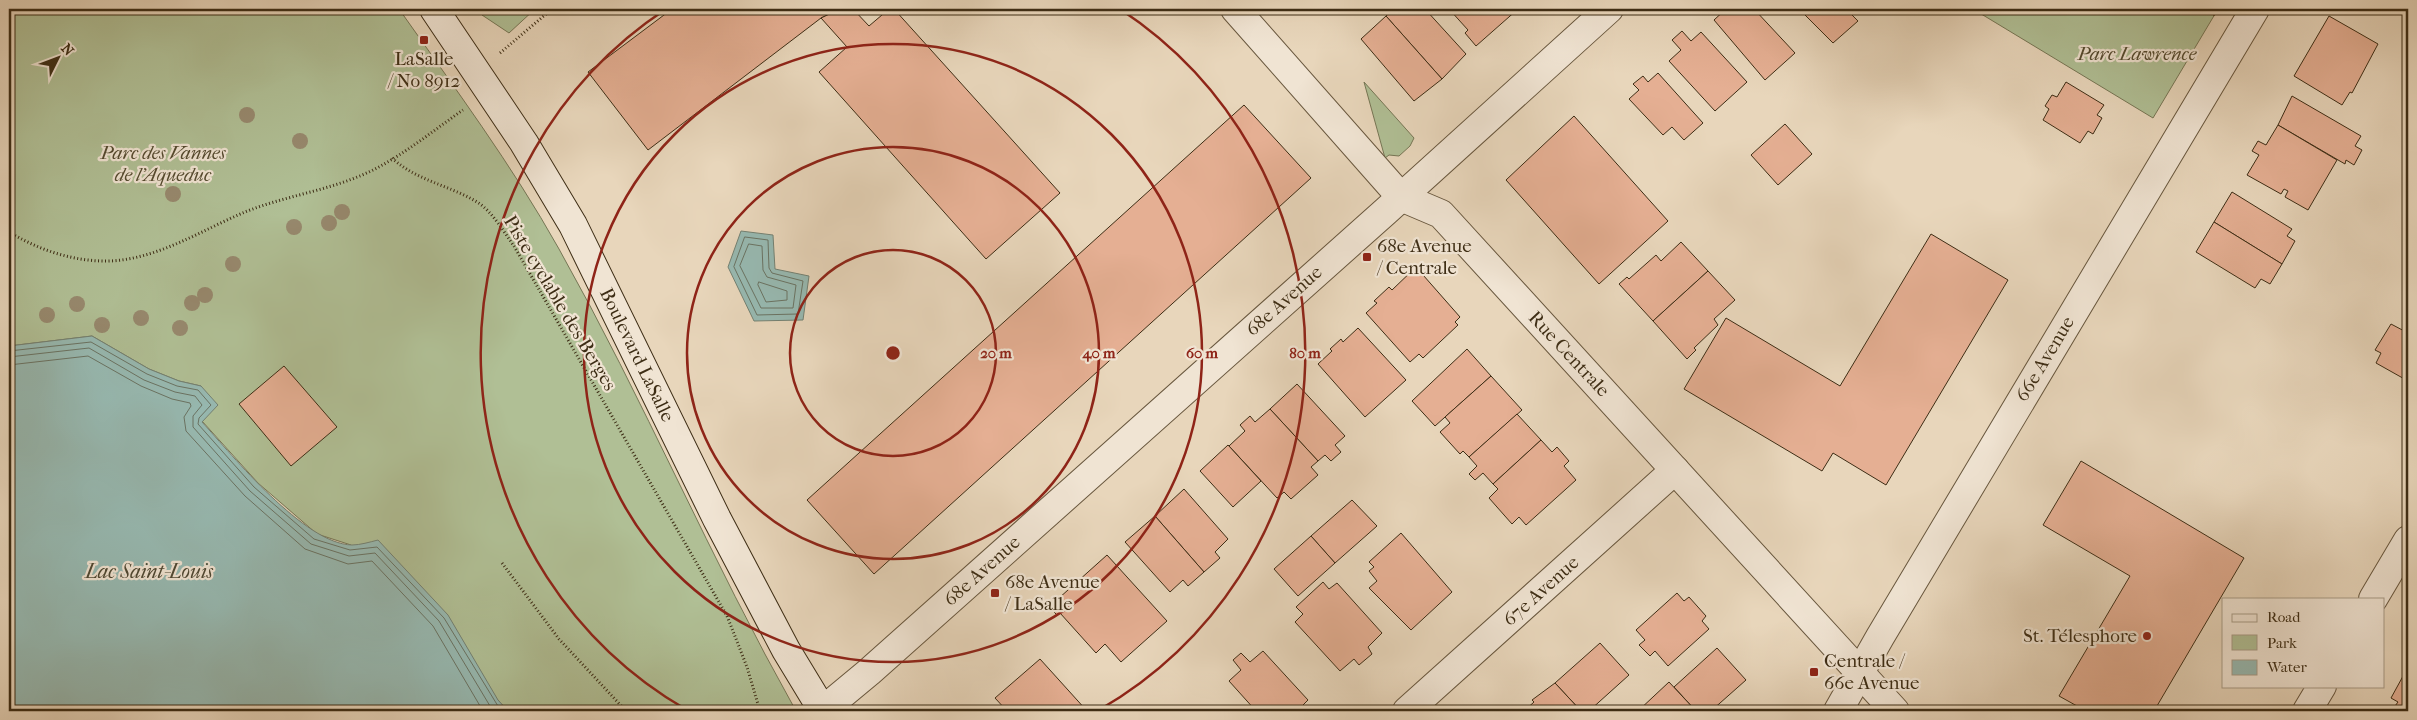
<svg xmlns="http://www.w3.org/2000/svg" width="2417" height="720" viewBox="0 0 2417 720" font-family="'IM FELL French Canon',serif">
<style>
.green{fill:#b0bf95;stroke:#767655}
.water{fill:#97b9b1;stroke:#738173}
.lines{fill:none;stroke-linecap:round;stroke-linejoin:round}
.shore{stroke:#6a7363;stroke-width:1}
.building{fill:#e5af93;stroke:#3d2d15}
.minor-casing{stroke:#68573e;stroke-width:30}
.secondary-casing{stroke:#3d2d15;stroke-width:30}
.path{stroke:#3d2d15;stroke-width:3;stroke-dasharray:1 2.5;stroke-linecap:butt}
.minor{stroke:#f0e4d3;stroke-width:28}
.secondary{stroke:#f0e4d3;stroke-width:28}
.tree{fill:#97896e}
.ring{fill:none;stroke:#8f2418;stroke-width:2.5}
.poi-dot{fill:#8f2418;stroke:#f0e4d3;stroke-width:2}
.labels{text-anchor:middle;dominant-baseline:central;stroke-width:4.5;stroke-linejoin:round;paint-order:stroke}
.park-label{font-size:19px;font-style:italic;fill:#544a2f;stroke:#f0e4d3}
.poi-label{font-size:19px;fill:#3d2d15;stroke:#f0e4d3;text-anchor:start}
.street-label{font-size:19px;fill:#3d2d15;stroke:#f0e4d3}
.water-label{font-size:20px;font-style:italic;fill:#4f4934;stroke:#f0e4d3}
.centre{fill:#8f2418;stroke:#f0e4d3;stroke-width:2.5}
.ring-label{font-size:15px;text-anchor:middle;font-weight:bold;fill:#8f2418;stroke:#f0e4d3;stroke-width:4.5;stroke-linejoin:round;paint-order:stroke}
</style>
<rect width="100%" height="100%" fill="#e8d6bb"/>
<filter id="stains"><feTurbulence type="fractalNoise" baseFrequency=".004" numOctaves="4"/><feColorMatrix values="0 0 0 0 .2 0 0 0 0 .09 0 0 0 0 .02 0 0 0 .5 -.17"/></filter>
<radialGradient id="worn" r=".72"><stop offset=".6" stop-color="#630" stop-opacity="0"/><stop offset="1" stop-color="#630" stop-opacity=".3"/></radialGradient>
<g class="green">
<path d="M9 9H399C454 87 512 165 559 249 644 400 711 560 796 711H508L351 545 317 534 258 483 202 421 201 386 179 381 149 369 92 336 9 346Z"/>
<polygon points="477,9 535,9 509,33 482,15"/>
<polygon points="1973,9 2218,9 2153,118"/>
<polygon points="1364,82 1414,138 1410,146 1399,156 1389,155 1385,158"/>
</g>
<g class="water">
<polygon points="741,231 773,235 775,269 809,276 803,320 754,321 728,267"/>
<path d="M92 336 149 369 179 381 201 386 218 405 202 422C233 456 304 544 352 545 360 545 370 542 378 540L448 615 498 700 508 711H9V346Z"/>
</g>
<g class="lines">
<g class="shore">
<polygon points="745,237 768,240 769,268 772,273 803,281 798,314 757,315 734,267"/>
<polygon points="749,244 762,246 763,270 767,277 796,285 793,308 761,308 740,266"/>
<polygon points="759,282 787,291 787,300 766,302 758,285"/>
<polyline points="9,351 91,342 147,374 177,386 198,390 211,405 199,418 198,424 254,487 314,539 350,550 377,547 444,618 501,711"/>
<polyline points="9,357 89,348 144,380 175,392 195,396 202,405 193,416 193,427 250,491 311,544 349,556 375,553 439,621 493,711"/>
<polyline points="9,365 88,356 141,386 172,399 190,403 191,406 184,417 186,431 245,496 305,549 348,564 372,561 433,626 483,711"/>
</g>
</g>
<g class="building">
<polygon points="672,9 840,9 821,18 648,150 588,72"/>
<polygon points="840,9 853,9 869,26 889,9 894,9 1060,193 986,259 819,72 847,47 821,18"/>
<polygon points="1394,9 1425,9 1466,54 1442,79 1386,16"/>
<polygon points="1449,9 1518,9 1476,46 1465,33 1468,30"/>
<polygon points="1726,9 1754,9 1795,53 1765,80 1714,20"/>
<polygon points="1799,9 1860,9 1852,15 1858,21 1833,43"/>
<polygon points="1386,16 1442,79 1414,101 1361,39"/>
<polygon points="2329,16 2378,44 2352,93 2350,92 2342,105 2294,76"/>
<polygon points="1682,31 1691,41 1701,32 1747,82 1715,111 1669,61 1681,50 1672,40"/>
<polygon points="1658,73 1703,123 1684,140 1672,127 1663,135 1629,99 1639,90 1633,84 1643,76 1648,82"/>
<polygon points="2066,82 2104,105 2097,115 2102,118 2093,134 2088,131 2080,143 2043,120 2049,109 2045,106 2052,95 2057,97"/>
<polygon points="2292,96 2361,136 2355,146 2362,150 2354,165 2346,160 2345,164 2278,125"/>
<polygon points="1244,105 1311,178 874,574 807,500"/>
<polygon points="1574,116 1668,221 1599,284 1506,180"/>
<polygon points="1785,124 1812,154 1778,185 1751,155"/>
<polygon points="2278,125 2337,160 2308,210 2285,197 2288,191 2284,189 2281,194 2247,175 2259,155 2252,151 2258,141 2266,145"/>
<polygon points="2232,192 2292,229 2287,236 2295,241 2282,264 2214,222"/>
<polygon points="2214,222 2282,264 2270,284 2261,279 2255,288 2196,252"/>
<polygon points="1931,234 2008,280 1886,485 1833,453 1822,471 1684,389 1726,318 1840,386"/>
<polygon points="1681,242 1708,271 1653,321 1619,284 1627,277 1629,279 1656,255 1661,261"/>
<polygon points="1416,267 1460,317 1455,322 1458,325 1423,358 1419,354 1410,362 1366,313 1377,303 1374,301 1389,287 1392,290"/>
<polygon points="1708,271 1735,300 1714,319 1718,325 1694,348 1696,350 1687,359 1653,321"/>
<polygon points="2391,324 2408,333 2408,381 2376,363 2381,353 2375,350"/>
<polygon points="1358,328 1406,380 1365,417 1318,364 1332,351 1330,349 1341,339 1343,342"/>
<polygon points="1467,349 1491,376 1435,426 1412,401"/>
<polygon points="284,366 337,427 291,466 239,404"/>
<polygon points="1491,376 1522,410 1469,457 1463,451 1460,454 1440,432 1450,423 1445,417"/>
<polygon points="1297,384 1345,436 1335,445 1341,452 1331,461 1325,455 1318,461 1270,409"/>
<polygon points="1270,409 1318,461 1311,467 1318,475 1291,499 1284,492 1277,498 1229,446 1245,431 1240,425 1250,416 1255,422"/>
<polygon points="1517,414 1541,440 1493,484 1483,473 1475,480 1469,474 1477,466 1469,457"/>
<polygon points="1541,440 1552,452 1557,447 1569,461 1564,466 1576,480 1526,525 1519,517 1512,524 1489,498 1498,489 1493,484"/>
<polygon points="1228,445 1261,481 1233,507 1200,471"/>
<polygon points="2081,461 2244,558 2154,711 2086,711 2059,696 2130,576 2043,525"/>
<polygon points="1184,489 1228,539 1215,552 1220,558 1204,572 1155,516"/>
<polygon points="1352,500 1377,526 1335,563 1311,536"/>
<polygon points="1155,516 1204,572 1188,586 1183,580 1170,592 1125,542"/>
<polygon points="1401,533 1452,592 1411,630 1369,588 1377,581 1369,571 1374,567 1369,562"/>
<polygon points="1311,536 1335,563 1298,596 1274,569"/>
<polygon points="1107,555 1167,621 1121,662 1105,644 1096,653 1060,613 1057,615 1049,607"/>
<polygon points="1323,582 1329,589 1337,583 1382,633 1368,647 1372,654 1359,665 1354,659 1340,671 1295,622 1303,614 1296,607"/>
<polygon points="1677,593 1684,601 1689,597 1706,616 1702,621 1709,629 1668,666 1655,651 1650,656 1639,645 1645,640 1636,630"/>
<polygon points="1600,643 1629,675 1589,711 1581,711 1555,683"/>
<polygon points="1717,648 1746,680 1711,711 1696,711 1674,687"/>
<polygon points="1263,651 1308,700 1297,711 1256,711 1229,681 1241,670 1233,660 1241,653 1250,662"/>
<polygon points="1040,659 1087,711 1007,711 995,698"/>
<polygon points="2408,667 2408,711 2405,711 2395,706 2398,702 2391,698"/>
<polygon points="1669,682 1696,711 1638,711"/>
<polygon points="1555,683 1581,711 1524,711 1534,702 1532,700"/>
</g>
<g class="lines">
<g class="minor-casing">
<g id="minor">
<polyline points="1235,9 1401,197 1441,214 1895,711"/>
<polyline points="2373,599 2408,540"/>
<polyline points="822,711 869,672 1386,211 1609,9"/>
<polyline points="1407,711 1675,470"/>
<polyline points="1838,711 1880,637 2255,9"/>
<polyline points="2307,711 2322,686"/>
</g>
</g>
<g class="secondary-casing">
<polyline id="secondary" points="434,9 524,143 573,225 717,519 786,650 823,711"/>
</g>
<g class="path">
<polyline points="2205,9 2215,15"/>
<polyline points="500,53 552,9"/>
<path d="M392 158C417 181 449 185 477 202 493 212 503 231 514 246L727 616 747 667 760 711"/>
<path d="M9 232C39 250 74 262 110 261 158 259 202 230 245 212 287 195 334 190 375 169 406 153 434 130 463 110"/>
<polyline points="502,563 559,639 626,711"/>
</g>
<use href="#minor" class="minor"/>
<use href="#secondary" class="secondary"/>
</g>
<g class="tree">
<circle cx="247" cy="115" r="8"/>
<circle cx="300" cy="141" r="8"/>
<circle cx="173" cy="194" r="8"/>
<circle cx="342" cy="212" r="8"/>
<circle cx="329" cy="223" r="8"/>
<circle cx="294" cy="227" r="8"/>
<circle cx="233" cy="264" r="8"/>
<circle cx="205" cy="295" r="8"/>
<circle cx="192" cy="303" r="8"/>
<circle cx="77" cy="304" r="8"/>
<circle cx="47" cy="315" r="8"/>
<circle cx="141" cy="318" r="8"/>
<circle cx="102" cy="325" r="8"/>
<circle cx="180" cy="328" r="8"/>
</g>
<g class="ring">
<circle cx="893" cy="353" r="103"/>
<circle cx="893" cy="353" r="206"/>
<circle cx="893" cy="353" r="309"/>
<path d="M687 710A412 412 0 0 1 666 9M1120 9A412 412 0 0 1 1099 710"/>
</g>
<g class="poi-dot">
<rect x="419" y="35" width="10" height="10" rx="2.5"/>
<rect x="1362" y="252" width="10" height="10" rx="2.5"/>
<rect x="990" y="588" width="10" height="10" rx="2.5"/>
<circle cx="2147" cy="636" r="5"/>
<rect x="1809" y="667" width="10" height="10" rx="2.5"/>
</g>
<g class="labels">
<g class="park-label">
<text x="2137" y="54">Parc Lawrence</text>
<text x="163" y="153">Parc des Vannes<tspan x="163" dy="22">de l'Aqueduc</tspan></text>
</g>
<g class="poi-label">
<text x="424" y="59" text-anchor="middle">LaSalle<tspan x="424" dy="22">/ No 8912</tspan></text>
<text x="1377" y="246">68e Avenue<tspan x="1377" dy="22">/ Centrale</tspan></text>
<text x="1005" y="582">68e Avenue<tspan x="1005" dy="22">/ LaSalle</tspan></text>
<text x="2137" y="636" text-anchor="end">St. Télesphore</text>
<text x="1824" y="661">Centrale /<tspan x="1824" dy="22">66e Avenue</tspan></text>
</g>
<g class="street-label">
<text transform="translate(1284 301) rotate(-42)">68e Avenue</text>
<text transform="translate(560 303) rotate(59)">Piste cyclable des Berges</text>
<text transform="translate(1569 354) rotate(47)">Rue Centrale</text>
<text transform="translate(637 355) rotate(64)">Boulevard LaSalle</text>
<text transform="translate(2045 359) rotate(-59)">66e Avenue</text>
<text transform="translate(982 571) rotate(-42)">68e Avenue</text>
<text transform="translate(1541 591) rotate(-42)">67e Avenue</text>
</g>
<g class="water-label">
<text x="149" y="571">Lac Saint-Louis</text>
</g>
</g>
<circle cx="893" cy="353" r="8" class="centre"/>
<g class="ring-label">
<text x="996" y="358">20 m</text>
<text x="1099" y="358">40 m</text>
<text x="1202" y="358">60 m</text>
<text x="1305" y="358">80 m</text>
</g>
<rect width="2417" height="720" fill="none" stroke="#e8d6bb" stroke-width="30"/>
<rect x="10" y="10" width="2397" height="700" fill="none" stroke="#3d2d15" stroke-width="2.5"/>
<rect x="15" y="15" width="2387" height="690" fill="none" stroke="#3d2d15"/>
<rect x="2222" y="598" width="162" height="90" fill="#f0e4d3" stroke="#a89b87"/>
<rect x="2232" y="614" width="25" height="8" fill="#f0e4d3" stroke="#a89b87"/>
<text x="2267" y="622" font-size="15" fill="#3d2d15">Road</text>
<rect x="2232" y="635" width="25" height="15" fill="#b0bf95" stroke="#a89b87"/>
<text x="2267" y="648" font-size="15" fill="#3d2d15">Park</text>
<rect x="2232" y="660" width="25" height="15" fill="#97b9b1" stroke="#a89b87"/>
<text x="2267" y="672" font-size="15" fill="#3d2d15">Water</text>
<g transform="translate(58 58) rotate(48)" stroke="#f0e4d3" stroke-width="4" paint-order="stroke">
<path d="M0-4L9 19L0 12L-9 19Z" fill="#3d2d15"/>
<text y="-8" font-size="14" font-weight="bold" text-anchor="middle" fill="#3d2d15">N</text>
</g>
<rect width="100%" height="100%" filter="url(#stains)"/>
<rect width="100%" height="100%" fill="url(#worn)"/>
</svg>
